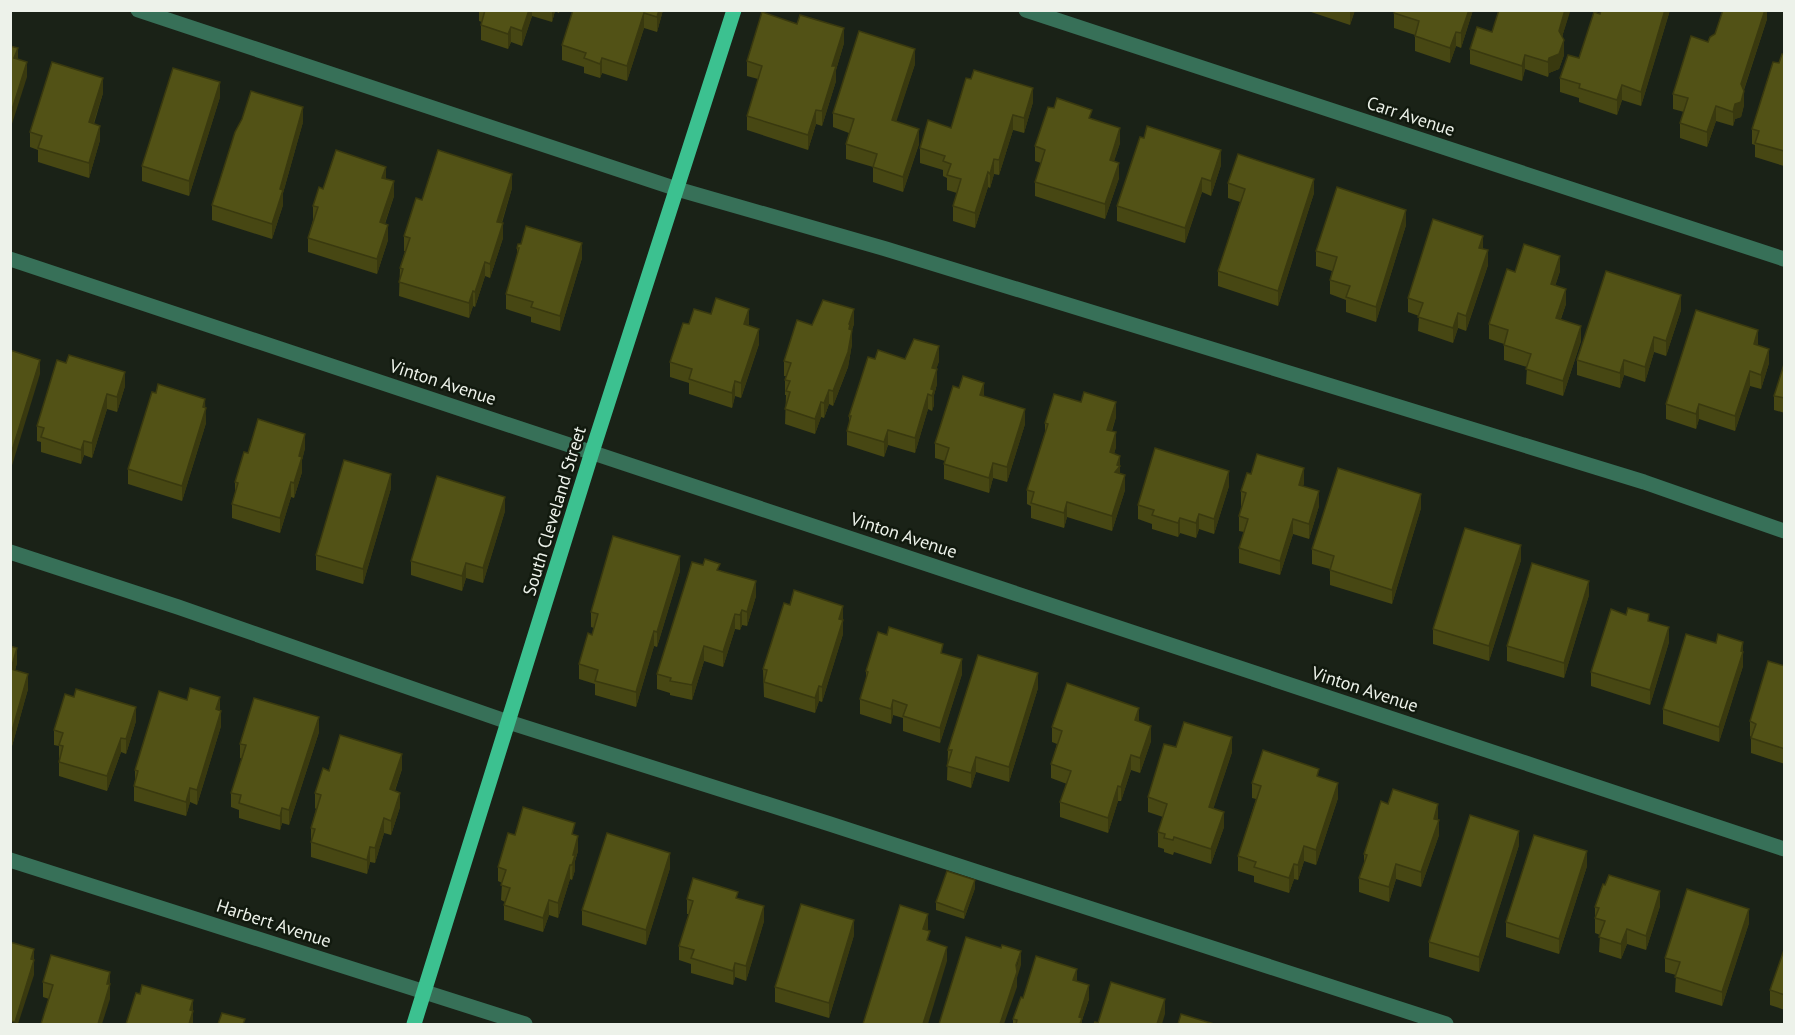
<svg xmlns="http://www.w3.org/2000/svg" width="1795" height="1035" viewBox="0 0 1795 1035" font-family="'PT Sans',sans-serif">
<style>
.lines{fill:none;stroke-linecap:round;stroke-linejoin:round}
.minor{stroke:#377058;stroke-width:15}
.major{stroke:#3cc190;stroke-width:15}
.wall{fill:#474713}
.shaded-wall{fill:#39390f}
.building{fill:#525216;stroke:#39390f;stroke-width:1.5}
.labels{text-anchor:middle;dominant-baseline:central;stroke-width:5;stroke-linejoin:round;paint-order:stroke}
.street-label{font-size:18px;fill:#edf2ea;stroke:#11190e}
</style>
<rect width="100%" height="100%" fill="#1a2217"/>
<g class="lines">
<g class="minor">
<polyline points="138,10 677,189 886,249 1644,482 1784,531"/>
<polyline points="1026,10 1784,259"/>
<polyline points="10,259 1784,849"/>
<polyline points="10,552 178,607 508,722 830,824 1446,1024"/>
<polyline points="10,860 525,1024"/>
</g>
<polyline class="major" points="414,1024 592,452 734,10"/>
</g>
<g class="wall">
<polygon points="479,10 560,10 559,13 555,11 552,22 532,16 522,46 511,42 508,49 481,40 481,25 482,22 479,21"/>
<polygon points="573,10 663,10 657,32 644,28 627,81 602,73 600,78 584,73 584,67 562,60 562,45"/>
<polygon points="1305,10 1355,10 1350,25"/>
<polygon points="1473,10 1461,48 1456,46 1450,63 1415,51 1415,35 1394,28 1394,13"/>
<polygon points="1570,10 1562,37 1564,55 1559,69 1549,73 1548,77 1525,69 1522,81 1470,64 1470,49 1492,32"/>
<polygon points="1601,10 1670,10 1641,106 1622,100 1617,115 1579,102 1579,98 1560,92 1560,78 1579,58"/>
<polygon points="1767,10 1767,19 1744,90 1744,105 1741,117 1735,119 1733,126 1716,121 1707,147 1680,138 1680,123 1684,112 1673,109 1673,94 1708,42"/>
<polygon points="844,43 836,70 836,81 822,126 816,124 808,150 747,130 747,116 758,79 747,76 747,61"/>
<polygon points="1785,54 1785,165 1784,166 1755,157 1755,145 1752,144 1752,129 1779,63"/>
<polygon points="915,64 896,121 919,144 903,192 873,182 873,167 846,159 846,144 849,133 833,127 833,113"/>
<polygon points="103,93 94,124 100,140 89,178 38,162 38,150 30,147 30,132"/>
<polygon points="220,97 189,196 142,181 142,166"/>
<polygon points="1033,102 1024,133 1013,130 999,175 994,174 990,188 988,187 975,228 953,221 953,206 957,193 947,190 947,178 943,176 943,170 920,163 920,148 951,128"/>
<polygon points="1092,119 1120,143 1114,161 1119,178 1105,219 1035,196 1035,182 1041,163 1035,161 1035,146"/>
<polygon points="303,122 283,193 283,205 272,239 212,220 212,205"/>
<polygon points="1221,165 1211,196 1202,192 1185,243 1117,221 1117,206"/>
<polygon points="386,179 394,196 385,224 388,240 377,274 308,252 308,238 313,220 313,206 323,189"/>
<polygon points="1228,183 1314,193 1278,306 1218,286 1218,271 1240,202 1228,198"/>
<polygon points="512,188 502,223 503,238 490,278 485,276 475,307 473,306 469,318 399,296 400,268 405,251 404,251 404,236 422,200"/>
<polygon points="1406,225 1376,322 1346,312 1346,300 1330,294 1330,280 1332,271 1316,266 1316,251"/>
<polygon points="521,244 582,258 560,331 531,322 531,317 506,309 506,294 517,256 517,248"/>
<polygon points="1483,249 1488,265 1466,331 1458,328 1453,343 1418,331 1419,316 1408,312 1408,298"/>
<polygon points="1560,271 1555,286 1566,304 1561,319 1581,341 1563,396 1526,384 1527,367 1504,360 1504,344 1489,339 1489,324 1515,272"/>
<polygon points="1681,310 1666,356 1654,352 1645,382 1624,375 1620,388 1577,375 1577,360"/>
<polygon points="711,314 749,323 748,326 759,344 741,398 735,396 732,408 689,394 689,383 670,377 670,362 689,324"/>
<polygon points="854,324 852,330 852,344 848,367 833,406 829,404 824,418 821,417 815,434 785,424 786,395 785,395 785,380 786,376 784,376 784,361 812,325"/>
<polygon points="1758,345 1769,363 1761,389 1750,386 1735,431 1699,419 1696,429 1666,419 1666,404"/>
<polygon points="875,359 905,359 939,361 936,369 937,384 934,395 934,405 932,411 928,409 915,453 888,445 884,457 847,445 847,431 849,423 849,416"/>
<polygon points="1785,361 1785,413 1774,410 1774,396"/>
<polygon points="125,386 117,412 107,409 92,458 84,455 81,464 41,452 41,442 37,441 37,426"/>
<polygon points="984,396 1025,424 1007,482 993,478 989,493 944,479 944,464 945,461 935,458 935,443"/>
<polygon points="205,408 206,423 182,501 128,484 128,469"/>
<polygon points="1116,417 1112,431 1116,447 1114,454 1120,456 1120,473 1125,490 1112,531 1067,517 1064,528 1031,518 1031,506 1027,504 1027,490 1045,432 1045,423"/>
<polygon points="305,448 302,460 302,472 294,498 291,497 280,533 232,518 232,504 235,493 235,482 248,453"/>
<polygon points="1304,483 1303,486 1319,506 1309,539 1293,534 1280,575 1239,563 1239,548 1244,532 1239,531 1239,516 1242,506 1241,506 1241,491"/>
<polygon points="1229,486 1214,534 1199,529 1196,538 1180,533 1178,537 1152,529 1152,524 1138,519 1138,505"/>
<polygon points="391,488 363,584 316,570 316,555"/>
<polygon points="1421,508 1392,604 1330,585 1330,569 1312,564 1312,549"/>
<polygon points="505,511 483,583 466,578 462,591 411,575 411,561"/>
<polygon points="1521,560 1489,661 1433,644 1433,629"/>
<polygon points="720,570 756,596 747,626 742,625 740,630 735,629 723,667 704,661 692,700 670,695 670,693 657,689 657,674"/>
<polygon points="680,571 657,647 654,646 636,707 595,695 595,684 579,679 579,664 592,635 594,628 591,627 591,612"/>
<polygon points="1589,595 1564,678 1507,661 1507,646"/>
<polygon points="1649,621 1669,642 1650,705 1591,686 1591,672"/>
<polygon points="843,634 822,702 819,701 815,713 764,697 763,669"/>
<polygon points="10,646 17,663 15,670 28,689 12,746 10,745"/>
<polygon points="943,653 962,674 940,743 903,731 903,718 893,715 891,724 860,714 860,699 866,679 866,671"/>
<polygon points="1743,657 1743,666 1719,742 1663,724 1663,709"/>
<polygon points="1785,666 1785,764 1751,753 1751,737 1750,736 1750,721"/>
<polygon points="1038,688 1009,782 976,772 971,788 947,780 948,750"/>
<polygon points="220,711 221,726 197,805 190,802 186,816 134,801 134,786 135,780 135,770"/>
<polygon points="136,721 126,754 121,752 107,791 59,776 59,746 54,745 54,730"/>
<polygon points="1139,722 1151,741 1140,773 1131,770 1121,801 1118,801 1108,833 1060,817 1060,802 1067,784 1051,778 1051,764 1057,744 1052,742 1052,727"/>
<polygon points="319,732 289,825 282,823 280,830 239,818 239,810 231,807 231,793 242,759 240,758 240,744"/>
<polygon points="1176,747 1232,752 1213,809 1224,827 1211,864 1174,852 1173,855 1164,852 1164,849 1158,847 1158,832 1163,817 1148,812 1148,797"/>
<polygon points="402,769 395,791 400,807 391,835 384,833 375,863 370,862 367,874 311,857 311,828 316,809 315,808 315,793 329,771"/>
<polygon points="1319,777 1338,798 1316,865 1304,861 1298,880 1294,879 1289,893 1254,882 1254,876 1238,871 1238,856 1256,799 1252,798 1252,783"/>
<polygon points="1388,804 1438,819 1439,835 1421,887 1396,879 1389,902 1359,892 1359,878 1364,863 1364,854"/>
<polygon points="515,835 575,835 578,851 575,861 575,870 572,880 570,879 558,918 549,915 543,932 504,920 504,905 505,902 501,900 502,883 498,881 498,867"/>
<polygon points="1519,845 1479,972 1429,957 1429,942"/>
<polygon points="1587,866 1559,954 1506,937 1506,922"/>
<polygon points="670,868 646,945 582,925 582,910"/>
<polygon points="975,888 964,919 936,910 936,902"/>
<polygon points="738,898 764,921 746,981 735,977 733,985 691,973 691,964 679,960 679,946 689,914 687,914 687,899"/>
<polygon points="1660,906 1646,950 1627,944 1621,959 1599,952 1600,935 1595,933 1595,907"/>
<polygon points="1749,923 1722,1006 1675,992 1676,975 1665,972 1665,958"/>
<polygon points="854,935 829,1018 775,1002 775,987"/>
<polygon points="1785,947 1785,1010 1770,1005 1770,990"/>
<polygon points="1077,981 1089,999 1082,1020 1082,1024 1013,1024 1013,1019 1023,998"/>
<polygon points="43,982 110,999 49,999 43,997"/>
</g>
<g class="shaded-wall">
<polygon points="529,10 532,10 532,16 522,46 522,31"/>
<polygon points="552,10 555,11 552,22"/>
<polygon points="659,10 663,10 657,32 657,17"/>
<polygon points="1350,10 1355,10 1350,25"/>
<polygon points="1469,10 1473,10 1461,48 1461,33"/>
<polygon points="1565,10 1570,10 1570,12 1559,46 1559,31"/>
<polygon points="1665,10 1670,10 1641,106 1641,92"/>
<polygon points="1765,10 1767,10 1767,19 1741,98 1741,84"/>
<polygon points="644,13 644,28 627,81 627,66"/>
<polygon points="511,27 511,42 508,49 508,34"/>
<polygon points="844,28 844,43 836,70 836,81 822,126 822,111 832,66"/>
<polygon points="1456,32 1456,46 1450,63 1450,48"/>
<polygon points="1564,40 1564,55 1559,69 1549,73 1548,77 1548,62 1549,58"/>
<polygon points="18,48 18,63 14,58"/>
<polygon points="915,49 915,64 892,135 892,120"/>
<polygon points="1525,55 1525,69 1522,81 1522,66"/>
<polygon points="602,58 602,73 600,78 600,64"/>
<polygon points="27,62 27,77 10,130 10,116"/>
<polygon points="103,78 103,93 89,137 89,122"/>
<polygon points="220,82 220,97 189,196 189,181"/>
<polygon points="1622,85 1622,100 1617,115 1617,100"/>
<polygon points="1033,88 1033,102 1024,133 1024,118"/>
<polygon points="1744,91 1744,105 1741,117 1735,119 1733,126 1733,112 1735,104"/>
<polygon points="1716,106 1716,121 1707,147 1707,132"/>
<polygon points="303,107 303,122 283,193 283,205 272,239 272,224 280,189"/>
<polygon points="816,110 816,124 808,150 808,135"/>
<polygon points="1013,115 1013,130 999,175 999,160"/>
<polygon points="100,126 100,140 89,178 89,163"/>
<polygon points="1120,128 1120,143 1110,174 1110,160"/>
<polygon points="919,129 919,144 903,192 903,177"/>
<polygon points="1221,150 1221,165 1211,196 1211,181"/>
<polygon points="994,159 994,174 990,188 990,174"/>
<polygon points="1119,163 1119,178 1105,219 1105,204"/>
<polygon points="386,167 386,181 382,178"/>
<polygon points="988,172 988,187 975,228 975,213"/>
<polygon points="512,174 512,188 497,237 497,222"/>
<polygon points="1202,178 1202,192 1185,243 1185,228"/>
<polygon points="1314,179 1314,193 1278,306 1278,291"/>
<polygon points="394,181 394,196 380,237 380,222"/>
<polygon points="1406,210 1406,225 1376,322 1376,307"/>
<polygon points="503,223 503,238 490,278 490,264"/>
<polygon points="388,225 388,240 377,274 377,259"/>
<polygon points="1483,236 1483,250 1479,248"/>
<polygon points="582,243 582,258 560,331 560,316"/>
<polygon points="1488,250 1488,265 1466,331 1466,316"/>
<polygon points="1560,256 1560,271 1551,299 1551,284"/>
<polygon points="485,262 485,276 475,307 475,292"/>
<polygon points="1566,289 1566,304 1556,332 1556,318"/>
<polygon points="473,291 473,306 469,318 469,303"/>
<polygon points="1681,295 1681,310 1666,356 1666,341"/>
<polygon points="749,309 749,323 744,339 744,324"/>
<polygon points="854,309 854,324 850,334 852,330 852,344 848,367 833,406 833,391 849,324"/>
<polygon points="1458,313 1458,328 1453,343 1453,328"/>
<polygon points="1581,326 1581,341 1563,396 1563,381"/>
<polygon points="759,329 759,344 741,398 741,383"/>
<polygon points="1758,330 1758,345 1754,344"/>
<polygon points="1654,337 1654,352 1645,382 1645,367"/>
<polygon points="939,346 939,361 932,383 932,368"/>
<polygon points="1769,349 1769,363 1761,389 1761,375"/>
<polygon points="40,360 40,374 10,472 10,457"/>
<polygon points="1624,360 1624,375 1620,388 1620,373"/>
<polygon points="937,369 937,384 934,395 934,405 932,411 932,396 931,389"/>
<polygon points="1750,371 1750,386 1735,431 1735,416"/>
<polygon points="125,372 125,386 117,412 117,397"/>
<polygon points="735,381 735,396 732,408 732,393"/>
<polygon points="984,383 984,397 980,395"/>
<polygon points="829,390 829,404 824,418 824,403"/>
<polygon points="107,394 107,409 92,458 92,443"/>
<polygon points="928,394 928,409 915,453 915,438"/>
<polygon points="205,399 206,423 182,501 182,486"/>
<polygon points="821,402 821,417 815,434 815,419"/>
<polygon points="1116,402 1116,417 1107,444 1107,430"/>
<polygon points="1699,404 1699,419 1696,429 1696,414"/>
<polygon points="1025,409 1025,424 1007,482 1007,467"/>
<polygon points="888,430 888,445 884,457 884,442"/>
<polygon points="1116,432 1116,447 1110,467 1110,452"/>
<polygon points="305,434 305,448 302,460 302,472 294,498 294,483 299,456"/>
<polygon points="84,441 84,455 81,464 81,450"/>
<polygon points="1120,456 1120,480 1115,472"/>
<polygon points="993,463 993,478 989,493 989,478"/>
<polygon points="1304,468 1304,483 1299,499 1299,485"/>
<polygon points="1229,471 1229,486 1214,534 1214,519"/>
<polygon points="391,474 391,488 363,584 363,569"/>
<polygon points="1125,475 1125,490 1112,531 1112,516"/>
<polygon points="291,482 291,497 280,533 280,518"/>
<polygon points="1319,491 1319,506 1309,539 1309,524"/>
<polygon points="1421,494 1421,508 1392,604 1392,590"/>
<polygon points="505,497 505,511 483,583 483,568"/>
<polygon points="1067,502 1067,517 1064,528 1064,513"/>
<polygon points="1199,514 1199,529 1196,538 1196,523"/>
<polygon points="1180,518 1180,533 1178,537 1178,523"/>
<polygon points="1293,519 1293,534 1280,575 1280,561"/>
<polygon points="1521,545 1521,560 1489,661 1489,646"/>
<polygon points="680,556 680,571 657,647 657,632"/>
<polygon points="466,563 466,578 462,591 462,576"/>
<polygon points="756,581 756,596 747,626 747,612"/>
<polygon points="1589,581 1589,595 1564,678 1564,663"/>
<polygon points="843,606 843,634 822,702 822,687 839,619"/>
<polygon points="742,610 742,625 740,630 740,615"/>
<polygon points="735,614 735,629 723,667 723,652"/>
<polygon points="1669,627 1669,642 1650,705 1650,690"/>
<polygon points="654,631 654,646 636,707 636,692"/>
<polygon points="1743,642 1743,666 1719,742 1719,727"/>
<polygon points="704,646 704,661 692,700 692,685"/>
<polygon points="17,648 17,663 11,684 11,669"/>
<polygon points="962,659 962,674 940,743 940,728"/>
<polygon points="1038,673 1038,688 1009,782 1009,767"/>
<polygon points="28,674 28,689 12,746 12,731"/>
<polygon points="819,686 819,701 815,713 815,698"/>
<polygon points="220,697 220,711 216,709"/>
<polygon points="893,700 893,715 891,724 891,709"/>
<polygon points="136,707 136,721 126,754 126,739"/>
<polygon points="1139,708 1139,722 1135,720"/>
<polygon points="221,711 221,726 197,805 197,790"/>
<polygon points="319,717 319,732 289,825 289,810"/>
<polygon points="1151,726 1151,741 1140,773 1140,758"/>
<polygon points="1232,737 1232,752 1209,822 1209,807"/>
<polygon points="121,738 121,752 107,791 107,776"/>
<polygon points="402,754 402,769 390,804 390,789"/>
<polygon points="1131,755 1131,770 1121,801 1121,787"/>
<polygon points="976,757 976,772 971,788 971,773"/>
<polygon points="1338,783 1338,798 1316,865 1316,850"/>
<polygon points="1118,786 1118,801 1108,833 1108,818"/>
<polygon points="190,788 190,802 186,816 186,802"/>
<polygon points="400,793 400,807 391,835 391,821"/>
<polygon points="1438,804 1438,819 1434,834 1434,819"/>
<polygon points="282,808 282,823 280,830 280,816"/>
<polygon points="1224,812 1224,827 1211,864 1211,849"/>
<polygon points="384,818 384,833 375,863 375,848"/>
<polygon points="1439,820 1439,835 1421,887 1421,872"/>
<polygon points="1519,831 1519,845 1479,972 1479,957"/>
<polygon points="578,836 578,851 575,861 575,870 572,880 573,855"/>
<polygon points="1304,846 1304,861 1298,880 1298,865"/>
<polygon points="370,847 370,862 367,874 367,860"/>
<polygon points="1587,851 1587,866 1559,954 1559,939"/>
<polygon points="670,853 670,868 646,945 646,930"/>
<polygon points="1294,864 1294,879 1289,893 1289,878"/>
<polygon points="1396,864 1396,879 1389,902 1389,887"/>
<polygon points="570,865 570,879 558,918 558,903"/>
<polygon points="975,880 975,888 964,919 964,912"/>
<polygon points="1660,891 1660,906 1646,950 1646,936"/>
<polygon points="549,900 549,915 543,932 543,918"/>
<polygon points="764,906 764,921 746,981 746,966"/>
<polygon points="1749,909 1749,923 1722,1006 1722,992"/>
<polygon points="928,914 928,929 923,943 923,929"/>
<polygon points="854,920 854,935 829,1018 829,1003"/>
<polygon points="1627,929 1627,944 1621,959 1621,944"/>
<polygon points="947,947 947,961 928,1024 923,1024"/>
<polygon points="34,949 34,975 18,1024 15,1024"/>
<polygon points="1021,951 1021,965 1017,978 1017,987 1004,1024 1000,1024"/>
<polygon points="735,963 735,977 733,985 733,971"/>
<polygon points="1077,969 1077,984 1073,980"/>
<polygon points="110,972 110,999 102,1024 98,1024"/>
<polygon points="1089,985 1089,999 1082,1020 1082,1024 1079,1024 1079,1017"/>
<polygon points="1165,999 1165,1014 1162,1024 1157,1024"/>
<polygon points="193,1000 193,1024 189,1024 190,1010"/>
</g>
<g class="building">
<polygon points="485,10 529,10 522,31 511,27 508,34 481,25"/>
<polygon points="573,10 659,10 657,17 644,13 627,66 602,58 600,64 584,58 586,53 562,45"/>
<polygon points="1395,10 1469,10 1461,33 1456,32 1450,48 1415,36 1419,21 1394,13"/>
<polygon points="1499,10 1565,10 1559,31 1564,40 1559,54 1549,58 1548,62 1525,55 1522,66 1470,49 1477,27 1492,32"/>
<polygon points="1601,10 1665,10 1641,92 1622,85 1617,100 1579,88 1580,84 1560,78 1568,55 1579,58 1594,12 1600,14"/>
<polygon points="1723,10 1765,10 1741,84 1744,91 1741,102 1735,104 1733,112 1716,106 1707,132 1680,123 1688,98 1673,94 1691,36 1708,42 1710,37 1715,34"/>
<polygon points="762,12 797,24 800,15 844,28 832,66 836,66 822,111 816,110 808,135 747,116 762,66 747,61"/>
<polygon points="859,31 915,49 892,120 919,129 903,177 873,167 877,154 846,144 854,119 833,113"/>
<polygon points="10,46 18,48 14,58 27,62 10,116"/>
<polygon points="1782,54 1785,54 1784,151 1755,143 1759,131 1752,129 1773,62 1779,63"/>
<polygon points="52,62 103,78 89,122 100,126 89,163 38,148 42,136 30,132"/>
<polygon points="173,68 220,82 189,181 142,166"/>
<polygon points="974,70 1033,88 1024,118 1013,115 999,160 994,159 990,174 988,172 975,213 953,206 961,179 947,175 951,164 943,161 945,156 920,148 928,120 951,128 966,78 971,79"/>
<polygon points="251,91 303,107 280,189 283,190 272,224 212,205 235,132 242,119"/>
<polygon points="1057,98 1092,110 1089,118 1120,128 1110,160 1119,163 1105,204 1035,182 1045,150 1035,146 1048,107 1054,108"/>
<polygon points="1147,126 1221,150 1211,181 1202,178 1185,228 1117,206 1140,137 1144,138"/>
<polygon points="336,150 386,167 382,178 394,181 380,222 388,225 377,259 308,238 318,207 313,206 319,187 323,189"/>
<polygon points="438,150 512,174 497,222 503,223 490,264 485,262 475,292 473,291 469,303 399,282 403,269 400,268 410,238 404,236 416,198 422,200"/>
<polygon points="1238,154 1314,179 1278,291 1218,271 1245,189 1228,183"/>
<polygon points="1337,187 1406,210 1376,307 1346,297 1350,286 1330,280 1337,257 1316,251"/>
<polygon points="1433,219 1483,236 1479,248 1488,250 1466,316 1458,313 1453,328 1418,317 1423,303 1408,298"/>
<polygon points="526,226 582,243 560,316 531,307 533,302 506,294 519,248 517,248 518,244 521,244"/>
<polygon points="1524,244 1560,256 1551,284 1566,289 1556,318 1581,326 1563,381 1526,369 1531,354 1504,345 1508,330 1489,324 1507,269 1515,272"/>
<polygon points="1606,271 1681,295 1666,341 1654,337 1645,367 1624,360 1620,373 1577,360"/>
<polygon points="716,298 749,309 744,324 759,329 741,383 735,381 732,393 689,379 692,369 670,362 683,323 689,324 694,309 711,314"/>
<polygon points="823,300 854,309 849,324 850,325 849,329 852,330 848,352 833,391 829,390 824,403 821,402 815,419 785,409 790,392 786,391 790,381 785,380 791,363 784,361 797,320 812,325"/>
<polygon points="1696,310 1758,330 1754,344 1769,349 1761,375 1750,371 1735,416 1699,404 1696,414 1666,404"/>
<polygon points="914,339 939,346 932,368 937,369 931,389 934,390 932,396 928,394 915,438 888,430 884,442 847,431 851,416 849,416 868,357 875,359 878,350 905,359"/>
<polygon points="10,350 40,360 10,457"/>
<polygon points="69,355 125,372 117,397 107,394 92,443 84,441 81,450 41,437 44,428 37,426 57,360 66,363"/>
<polygon points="1785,361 1785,398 1774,396"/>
<polygon points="963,376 984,383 980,395 1025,409 1007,467 993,463 989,478 944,464 949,448 935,443 953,386 959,388"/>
<polygon points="158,384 205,399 203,407 206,408 182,486 128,469 152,392 156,393"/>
<polygon points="1084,392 1116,402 1107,430 1116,432 1110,452 1120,456 1117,465 1120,466 1115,472 1125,475 1112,516 1067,502 1064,513 1031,503 1034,492 1027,490 1048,424 1045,423 1054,394 1081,402"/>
<polygon points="258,419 305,434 299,456 302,457 294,483 291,482 280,518 232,504 238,483 235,482 244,452 248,453"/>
<polygon points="1155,448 1229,471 1214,519 1199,514 1196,523 1180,518 1178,523 1152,515 1154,510 1138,505"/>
<polygon points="1257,454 1304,468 1299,485 1319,491 1309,524 1293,519 1280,561 1239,548 1248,519 1239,516 1246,493 1241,491 1247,473 1251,474"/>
<polygon points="344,460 391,474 363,569 316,555"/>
<polygon points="1338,468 1421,494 1392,590 1330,570 1334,556 1312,549"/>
<polygon points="437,476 505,497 483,568 466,563 462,576 411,561"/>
<polygon points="1465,528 1521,545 1489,646 1433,629"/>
<polygon points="613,536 680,556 657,632 654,631 636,692 595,681 598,670 579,664 588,633 592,635 598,614 591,612"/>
<polygon points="705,559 720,564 717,570 756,581 747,612 742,610 740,615 735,614 723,652 704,646 692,685 670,681 671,678 657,674 692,562 703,565"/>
<polygon points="1532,563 1589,581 1564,663 1507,646"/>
<polygon points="794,590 843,606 839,619 843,620 822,687 819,686 815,698 764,682 767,670 763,669 784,603 790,605"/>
<polygon points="1628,608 1649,614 1648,621 1669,627 1650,690 1591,672 1611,609 1626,615"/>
<polygon points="889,627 943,644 941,653 962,659 940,728 903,716 907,705 893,700 891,709 860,699 868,672 866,671 878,632 887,635"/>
<polygon points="1686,634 1716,643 1718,634 1743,642 1741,651 1743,652 1719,727 1663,709"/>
<polygon points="10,646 17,648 11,669 28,674 12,731 10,730"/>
<polygon points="978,655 1038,673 1009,767 976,757 971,773 947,766 952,750 948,750"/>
<polygon points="1768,661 1785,666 1785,749 1751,738 1756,724 1750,721"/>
<polygon points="1067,683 1139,708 1135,720 1151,726 1140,758 1131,755 1121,787 1118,786 1108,818 1060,802 1071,771 1051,764 1062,731 1052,727"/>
<polygon points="190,688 220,697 216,709 221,711 197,790 190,788 186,802 134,786 138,771 135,770 159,691 187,700"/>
<polygon points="76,689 136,707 126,739 121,738 107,776 59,762 63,746 59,745 63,733 54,730 65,694 74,697"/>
<polygon points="254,698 319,717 289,810 282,808 280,816 239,803 241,795 231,793 246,745 240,744"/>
<polygon points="1184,722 1232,737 1209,807 1224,812 1211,849 1174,837 1173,840 1164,838 1165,834 1158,832 1167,804 1148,797 1164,744 1176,747"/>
<polygon points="340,735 402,754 390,789 400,793 391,821 384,818 375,848 370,847 367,860 311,842 315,829 311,828 321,795 315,793 323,768 329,771"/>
<polygon points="1263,750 1319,769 1317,776 1338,783 1316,850 1304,846 1298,865 1294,864 1289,878 1254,867 1256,862 1238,856 1261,786 1252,783"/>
<polygon points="1393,789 1438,804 1434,819 1439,820 1421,872 1396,864 1389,887 1359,878 1367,855 1364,854 1381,801 1388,804"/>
<polygon points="523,807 575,823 572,834 578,836 573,855 575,855 572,865 570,865 558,903 549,900 543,918 504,905 510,888 501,885 506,870 498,867 508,833 515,835"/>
<polygon points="1470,815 1519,831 1479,957 1429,942"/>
<polygon points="607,833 670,853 646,930 582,910"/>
<polygon points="1534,835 1587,851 1559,939 1506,922"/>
<polygon points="947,871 975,880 964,912 936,902"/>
<polygon points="1609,875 1660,891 1646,936 1627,929 1621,944 1599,937 1605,921 1595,918 1599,908 1595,907 1603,884 1605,885"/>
<polygon points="693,878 738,892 736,898 764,906 746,966 735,963 733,971 691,958 694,950 679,946 693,901 687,899"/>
<polygon points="1687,889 1749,909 1722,992 1675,977 1680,962 1665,958"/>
<polygon points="801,904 854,920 829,1003 775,987"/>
<polygon points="900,905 928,914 923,929 930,931 927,940 947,947 923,1024 863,1024"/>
<polygon points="966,937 1001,948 1002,945 1021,951 1016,965 1017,972 1000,1024 939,1024"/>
<polygon points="10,942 34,949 31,959 34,960 15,1022 11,1021 10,1023"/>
<polygon points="1785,947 1785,995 1770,990"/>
<polygon points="51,955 110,972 107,984 110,984 98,1024 41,1024 53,985 43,982"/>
<polygon points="1036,956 1077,969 1073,980 1089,985 1079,1017 1082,1018 1080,1024 1016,1024 1017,1020 1013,1019 1021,997 1023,998"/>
<polygon points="1111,982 1165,999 1157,1024 1094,1024 1095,1022 1098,1023"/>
<polygon points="142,985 193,1000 190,1010 193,1011 189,1024 126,1024 136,993 140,994"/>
<polygon points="222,1013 245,1019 243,1024 218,1024"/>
<polygon points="1181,1014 1214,1024 1178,1024"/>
</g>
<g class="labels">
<g class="street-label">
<text transform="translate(1411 116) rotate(18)">Carr Avenue</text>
<text transform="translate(443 382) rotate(18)">Vinton Avenue</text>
<text transform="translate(554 511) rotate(-73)">South Cleveland Street</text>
<text transform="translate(904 535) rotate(18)">Vinton Avenue</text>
<text transform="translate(1365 689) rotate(18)">Vinton Avenue</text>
<text transform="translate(274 923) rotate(18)">Harbert Avenue</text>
</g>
</g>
<rect width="1795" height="1035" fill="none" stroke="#edf2ea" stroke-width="24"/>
</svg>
